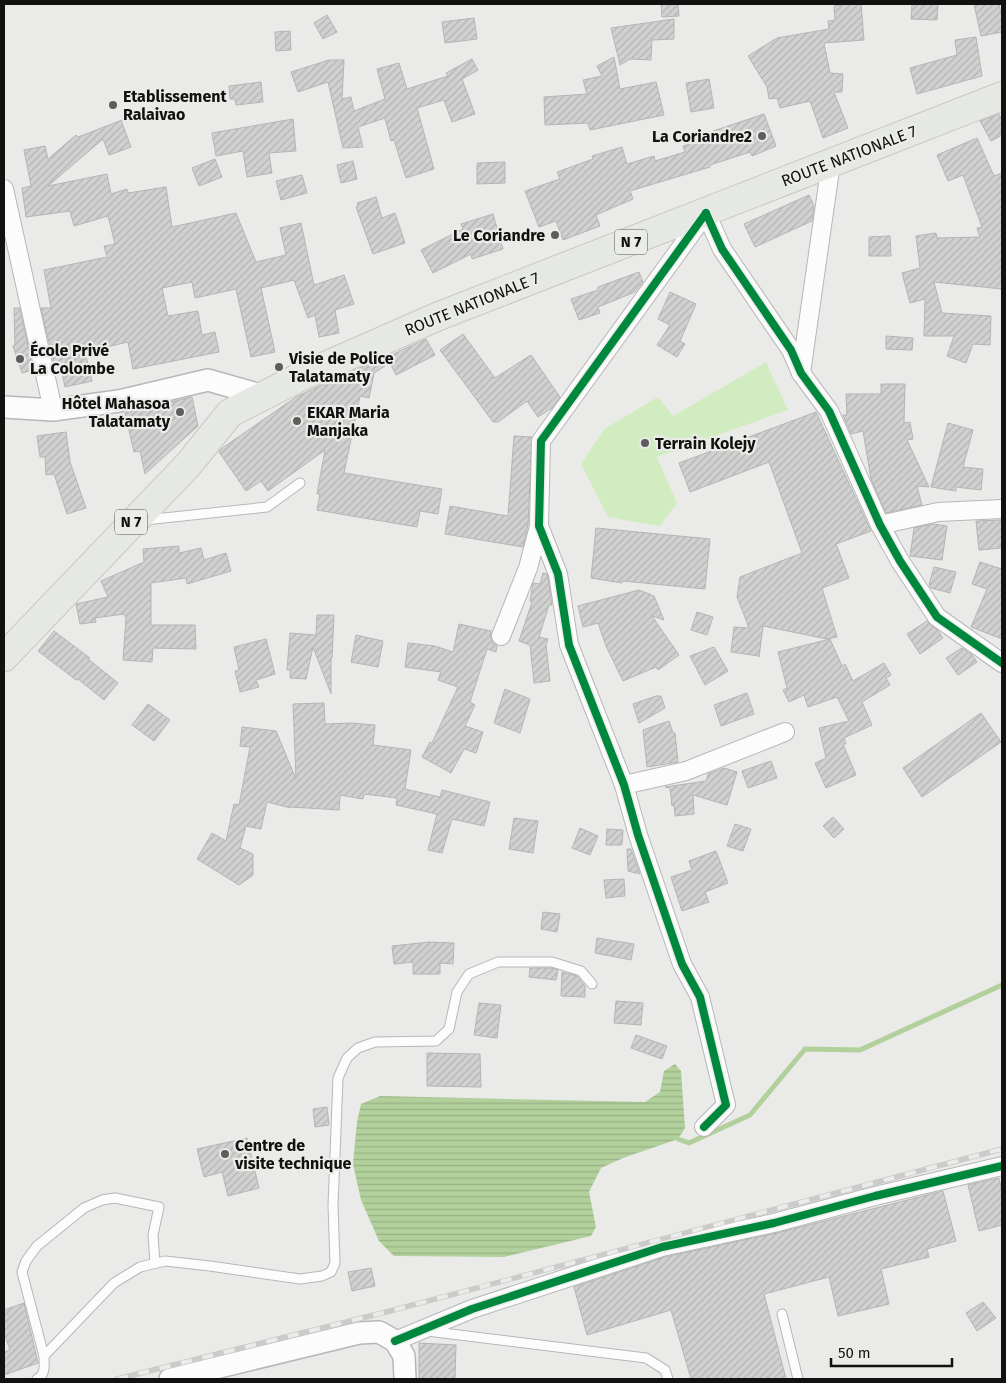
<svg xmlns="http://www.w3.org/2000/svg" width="1006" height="1383" viewBox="0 0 1006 1383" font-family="'Fira Sans',sans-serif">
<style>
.green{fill:#d2ecc1}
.water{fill:url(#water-rules)}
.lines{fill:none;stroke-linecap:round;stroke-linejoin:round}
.stream{stroke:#b1d09b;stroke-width:5}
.building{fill:url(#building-hatch);stroke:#b4b5b4}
.service-casing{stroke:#b6b7b6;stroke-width:11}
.minor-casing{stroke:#b6b7b6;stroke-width:20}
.tertiary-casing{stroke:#b6b7b6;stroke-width:24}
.primary-casing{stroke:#c8c8c7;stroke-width:30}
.service{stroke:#fcfcfc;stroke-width:9}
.minor{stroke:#fcfcfc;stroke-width:18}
.tertiary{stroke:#fcfcfc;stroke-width:21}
.primary{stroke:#e6e8e4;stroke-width:28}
.rail-casing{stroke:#cbcbca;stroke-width:5.5}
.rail{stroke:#e9ece8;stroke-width:4;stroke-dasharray:11;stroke-linecap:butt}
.cycleway-casing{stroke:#e9ece8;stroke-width:11}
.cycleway{stroke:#00873e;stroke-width:8}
.poi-dot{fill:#5d5d5c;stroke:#e9ece8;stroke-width:2}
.labels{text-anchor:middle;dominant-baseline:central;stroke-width:4.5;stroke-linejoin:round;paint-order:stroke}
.shield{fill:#e9ece8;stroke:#525351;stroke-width:1}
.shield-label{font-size:15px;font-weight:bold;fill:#111110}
.poi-label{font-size:16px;font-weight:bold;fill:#111110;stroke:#e9ece8;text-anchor:start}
.street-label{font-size:16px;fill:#111110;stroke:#e9ece8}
</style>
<defs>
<pattern id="water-rules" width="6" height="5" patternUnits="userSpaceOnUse" patternTransform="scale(1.25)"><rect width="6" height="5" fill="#b1d09b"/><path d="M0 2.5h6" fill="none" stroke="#97b284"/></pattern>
<pattern id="building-hatch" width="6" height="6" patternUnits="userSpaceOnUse" patternTransform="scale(1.25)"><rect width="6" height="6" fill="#d1d2d0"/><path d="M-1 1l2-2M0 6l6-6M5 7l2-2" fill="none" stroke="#b2b3b2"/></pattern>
</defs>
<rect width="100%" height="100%" fill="#eaebe9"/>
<polygon class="green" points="766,362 788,410 657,457 677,503 660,526 608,517 581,464 604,429 658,397 673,416"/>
<polygon class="water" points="675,1064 681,1071 685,1128 678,1139 623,1158 601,1168 589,1192 596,1227 591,1236 504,1257 394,1256 379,1241 361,1200 353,1164 357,1122 361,1104 380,1096 645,1102 660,1092 664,1071"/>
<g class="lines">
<polyline class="stream" points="678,1139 689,1143 750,1115 805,1049 860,1050 1002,985"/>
</g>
<g class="building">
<polygon points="661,4 678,4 679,16 662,17"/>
<polygon points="847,4 861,4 864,40 824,43 830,73 843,74 842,92 834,92 848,128 823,138 810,101 780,108 777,98 769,99 767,87 748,56 777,38 829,29 828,21 835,20 834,6"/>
<polygon points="912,4 938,4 937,20 911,19"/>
<polygon points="974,4 999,4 1002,19 1002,32 981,36"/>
<polygon points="327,15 337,32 323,39 314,23"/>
<polygon points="474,18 477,39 445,43 442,22"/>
<polygon points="674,19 674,39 652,40 651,60 630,59 620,65 611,28"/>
<polygon points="290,31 291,50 276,51 275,32"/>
<polygon points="976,37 982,76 917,94 910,68 957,55 955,40"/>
<polygon points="614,57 620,89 656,82 664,115 590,130 588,123 545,125 544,97 587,94 583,80 602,76 597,66"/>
<polygon points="472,59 478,70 462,79 475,114 452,122 444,100 417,108 434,169 406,178 394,140 391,141 385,118 358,127 363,147 343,148 328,82 298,92 291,72 329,60 344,60 342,99 351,97 354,111 385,99 377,69 399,63 407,89 448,76 446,73"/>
<polygon points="709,79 714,108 691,112 686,83"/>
<polygon points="261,82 263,102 236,105 235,99 230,99 229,86"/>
<polygon points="764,114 776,146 752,156 750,152 710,165 710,167 630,191 633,199 596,215 600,226 563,240 556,221 539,227 525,191 560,179 557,172 593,159 592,156 622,147 627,164 654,156 655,161 685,152 683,146 709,138 707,133"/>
<polygon points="999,114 1002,120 1002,135 991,141 980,121"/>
<polygon points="293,119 296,151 269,153 272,173 247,177 243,151 216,156 212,133"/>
<polygon points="122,120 122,123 131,147 109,155 103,139 48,186 107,174 111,194 127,189 128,193 166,187 172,227 236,213 256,262 286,255 280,228 301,223 314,285 344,275 354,304 335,310 339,333 319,337 315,315 308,318 294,280 261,288 275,352 251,357 236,289 195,298 192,282 162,288 168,316 198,311 202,335 215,332 219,352 133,369 128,342 85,352 92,381 65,387 60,362 54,364 41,308 51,308 44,270 107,257 104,246 115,244 108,216 74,226 70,211 26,217 22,188 31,186 24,150 45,146 48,159 76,135 78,137"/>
<polygon points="977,138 994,176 1002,173 1002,289 934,282 942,313 991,316 990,345 973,344 966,363 947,356 954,336 924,336 925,299 910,303 902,273 920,268 916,236 936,233 937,238 980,237 977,228 982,227 963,175 948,181 937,155"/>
<polygon points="215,159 222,177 199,186 192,168"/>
<polygon points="353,161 357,179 341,183 337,165"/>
<polygon points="505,162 505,183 477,184 477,163"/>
<polygon points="302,175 307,193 281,200 276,181"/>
<polygon points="809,195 814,206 812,221 755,247 744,224"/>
<polygon points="376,197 382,218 395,213 405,243 373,254 356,207 358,207 357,203"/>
<polygon points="493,214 503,249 472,259 471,254 433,273 421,250 463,229 461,224"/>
<polygon points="890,236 891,256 869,256 869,237"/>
<polygon points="639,272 643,282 635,292 598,307 600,313 579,320 571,299 598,290 598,287"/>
<polygon points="670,292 696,304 680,341 685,344 677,357 657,345 670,325 658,319"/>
<polygon points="14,308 20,308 33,370 22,373 13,346 15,345"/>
<polygon points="463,334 495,378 531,355 560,397 552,408 538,417 527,401 498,422 493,422 440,350"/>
<polygon points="886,336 913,338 912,350 886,349"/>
<polygon points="426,339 435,355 396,375 387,357"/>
<polygon points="380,359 385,366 374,373 369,398 360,396 344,473 442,489 438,514 420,511 417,527 317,510 320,494 317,494 325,450 268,491 261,481 246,491 219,452 221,449 296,397 330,381 332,384 351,372"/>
<polygon points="881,384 905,384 904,423 910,422 913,439 907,440 929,487 917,486 922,505 886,513 871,479 863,431 851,434 843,415 847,415 846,394 881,394"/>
<polygon points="192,397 198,426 145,474 140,451 134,452 125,413"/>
<polygon points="816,412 871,531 836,544 849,578 822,588 837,637 827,639 763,626 759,657 759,656 731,652 734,627 749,628 737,597 740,577 802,553 769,462 690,492 679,463"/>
<polygon points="948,423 973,430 963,467 983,469 981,490 956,487 956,491 931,487"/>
<polygon points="66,432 70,462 86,508 67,514 54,474 46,475 45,457 40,457 37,436"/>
<polygon points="514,436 532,437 528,525 523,547 445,534 450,506 508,516"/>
<polygon points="1002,520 1002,548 979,550 976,521"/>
<polygon points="933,524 947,526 942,560 910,556 914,528"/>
<polygon points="596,528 710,539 705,589 623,581 622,583 591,578"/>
<polygon points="179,546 179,553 201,548 204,560 226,553 231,571 187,584 186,578 151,583 151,625 195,625 196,649 153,648 152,662 123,660 126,618 124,614 95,618 96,622 80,624 76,604 108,597 101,581 144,562 143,549"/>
<polygon points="980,562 1002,569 1002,639 971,627 987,589 972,584"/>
<polygon points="934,567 956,572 950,593 931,588 929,585"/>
<polygon points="543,573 547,574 548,577 552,605 549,605 539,637 548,639 546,645 550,681 534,683 530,645 519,641 532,602 530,601 533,583 540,584"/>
<polygon points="639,590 654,596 664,620 652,616 679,655 658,670 656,667 623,681 606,646 598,623 583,627 578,606"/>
<polygon points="697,612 713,617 707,635 691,630"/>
<polygon points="317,615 334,615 332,658 331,658 331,694 313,647 306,679 290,678 290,670 287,670 290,633 316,635"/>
<polygon points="927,621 938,631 943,638 920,654 907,634"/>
<polygon points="459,624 491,631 491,638 493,643 497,646 496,652 487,649 470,702 475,705 465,726 483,732 476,753 464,749 451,773 422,757 430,742 432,743 458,687 438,680 441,672 405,667 408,643 435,646 453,652"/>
<polygon points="54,631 90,658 87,658 118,683 104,700 78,679 76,680 38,651"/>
<polygon points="356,635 383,641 378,667 351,662"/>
<polygon points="266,639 275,674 256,680 259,687 240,692 235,671 239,670 234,647"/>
<polygon points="830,639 842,666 845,664 853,681 884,663 891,675 886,678 890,685 862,702 872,725 844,738 846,744 843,744 856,775 826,788 815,763 826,758 819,728 849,721 837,697 808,707 804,695 789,702 783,690 787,688 778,652"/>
<polygon points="714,647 728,671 705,685 690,656"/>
<polygon points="962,648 972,655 977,662 958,675 946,658"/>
<polygon points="505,689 530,699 520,733 494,723"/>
<polygon points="747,693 754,714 721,726 714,705"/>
<polygon points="656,696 661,696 665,708 639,723 633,704"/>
<polygon points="324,703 325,724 351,723 375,725 373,745 411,750 405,789 440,797 442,790 490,802 484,826 452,819 442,853 428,850 437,814 396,805 397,798 364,794 363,799 340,795 339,810 291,807 291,808 267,802 261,829 246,826 240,848 253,854 253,875 239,885 197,859 212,833 226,841 234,804 239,805 250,747 240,746 242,727 276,731 296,779 293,704"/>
<polygon points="148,704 170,720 154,741 132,725"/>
<polygon points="981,713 1001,742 922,797 903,768"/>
<polygon points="669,721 673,733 675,733 678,762 647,767 643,730"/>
<polygon points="771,761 777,778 748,788 742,771"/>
<polygon points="724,768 737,772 727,805 693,795 694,814 675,816 674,805 672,806 670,788 665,787 706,781 708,774"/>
<polygon points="833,817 844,829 834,838 823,826"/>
<polygon points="514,818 538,821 533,853 509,849"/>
<polygon points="735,824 751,829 743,851 727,846"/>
<polygon points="580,828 598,836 590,855 572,848"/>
<polygon points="607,829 623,830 622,845 606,845"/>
<polygon points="627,849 631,849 640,874 628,871"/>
<polygon points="716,851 728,883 705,892 709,902 682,911 671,877 692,870 689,861"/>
<polygon points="624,879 625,896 606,898 604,880"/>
<polygon points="543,912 560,914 557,932 541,929"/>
<polygon points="597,938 634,944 631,960 595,953"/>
<polygon points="429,942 454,943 453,964 440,963 440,974 413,974 413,962 394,964 392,946"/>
<polygon points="530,968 551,968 558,970 556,980 529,977"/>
<polygon points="562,972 577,976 585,986 585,997 561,996"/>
<polygon points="616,1001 643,1003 641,1025 614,1023"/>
<polygon points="479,1003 501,1005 497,1038 474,1035"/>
<polygon points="636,1035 667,1046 662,1059 631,1048"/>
<polygon points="427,1053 480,1054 481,1087 427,1086"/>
<polygon points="327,1107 329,1125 315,1127 313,1109"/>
<polygon points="247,1138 259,1188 228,1196 222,1172 204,1177 197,1149"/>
<polygon points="999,1178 1002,1191 1002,1225 979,1231 968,1185"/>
<polygon points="943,1191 956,1241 927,1249 929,1257 881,1269 889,1304 838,1316 829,1277 764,1294 786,1379 691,1379 671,1310 587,1335 574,1287 665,1257 777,1233"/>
<polygon points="371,1268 375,1286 352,1291 348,1272"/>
<polygon points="983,1302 996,1318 977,1331 966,1313"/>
<polygon points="24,1303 38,1363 4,1375 4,1352 10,1350 4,1333 4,1310"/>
<polygon points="419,1343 456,1345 455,1379 419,1379"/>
</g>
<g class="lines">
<g class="service-casing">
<g id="service">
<polyline points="145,520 267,507 300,483"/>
<polyline points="782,1314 798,1379"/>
<polyline points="427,1331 646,1358 665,1370 668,1379"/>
<polyline points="44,1356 114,1283 140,1267 165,1261 210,1266 300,1279 322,1276 331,1272 335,1263 333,1206 338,1078 347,1058 358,1048 375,1042 436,1041 449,1029 457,992 469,974 498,962 552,962 581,971 592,984"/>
<path d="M37 1379C46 1375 44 1365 44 1356L22 1272 26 1261 37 1246 84 1208 102 1200 115 1198 159 1207 153 1235 155 1263"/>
</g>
</g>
<g class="minor-casing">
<g id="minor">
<polyline points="4,189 53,410"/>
<polyline points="706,213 722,249 791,350 801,373 829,411 880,525 900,561 937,617 1002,663"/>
<polyline points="801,373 831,163"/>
<polyline points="880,525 938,512 1002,509"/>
<polyline points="501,636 528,568 539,526"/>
<polyline points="624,785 686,771 785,732"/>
<polyline points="704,1127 726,1105 700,997 682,964 638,835 624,785 569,645 558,574 539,526 541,441 706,213"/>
<polyline points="395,1341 472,1309 662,1247 774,1223 875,1196 1002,1166"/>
</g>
</g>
<g class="tertiary-casing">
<g id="tertiary">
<polyline points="4,407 53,410 119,401 208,380 264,396"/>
<polyline points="170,1379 359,1333 379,1332 395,1341 404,1356 405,1379"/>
</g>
</g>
<g class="primary-casing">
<polyline id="primary" points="4,657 188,465 230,413 300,377 439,316 1002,96"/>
</g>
<use href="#service" class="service"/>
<use href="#minor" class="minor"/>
<use href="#tertiary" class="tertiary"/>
<use href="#primary" class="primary"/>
<g class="rail-casing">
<polyline id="rail" points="117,1379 390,1311 1002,1149"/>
</g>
<use href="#rail" class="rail"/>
<g class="cycleway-casing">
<g id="cycleway">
<polyline points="706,213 722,249 791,350 801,373 829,411 880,525 900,561 937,617 1002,663"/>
<polyline points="704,1127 726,1105 700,997 682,964 638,835 624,785 569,645 558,574 539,526 541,441 706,213"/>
<polyline points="395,1341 472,1309 662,1247 774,1223 875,1196 1002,1166"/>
</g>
</g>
<use href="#cycleway" class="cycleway"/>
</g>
<g class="poi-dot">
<circle cx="113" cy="105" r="5"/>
<circle cx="762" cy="136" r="5"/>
<circle cx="555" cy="235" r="5"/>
<circle cx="20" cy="359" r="5"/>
<circle cx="279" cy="367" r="5"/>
<circle cx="180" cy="412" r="5"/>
<circle cx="297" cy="421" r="5"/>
<circle cx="645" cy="443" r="5"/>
<circle cx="225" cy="1154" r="5"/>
</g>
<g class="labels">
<g class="shield">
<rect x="615" y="229.5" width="32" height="25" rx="4"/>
<rect x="115" y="509.5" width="32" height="25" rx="4"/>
</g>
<g class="shield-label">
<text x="631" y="242">N 7</text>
<text x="131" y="522">N 7</text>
</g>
<g class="poi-label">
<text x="123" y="96">Etablissement<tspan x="123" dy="18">Ralaivao</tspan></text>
<text x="752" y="136" text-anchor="end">La Coriandre2</text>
<text x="545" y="235" text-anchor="end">Le Coriandre</text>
<text x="30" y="350">École Privé<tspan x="30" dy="18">La Colombe</tspan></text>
<text x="289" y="358">Visie de Police<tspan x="289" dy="18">Talatamaty</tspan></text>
<text x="170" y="403" text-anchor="end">Hôtel Mahasoa<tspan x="170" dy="18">Talatamaty</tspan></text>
<text x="307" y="412">EKAR Maria<tspan x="307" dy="18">Manjaka</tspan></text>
<text x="655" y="443">Terrain Kolejy</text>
<text x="235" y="1145">Centre de<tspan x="235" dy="18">visite technique</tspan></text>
</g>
<g class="street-label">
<text transform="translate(849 156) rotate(-21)">ROUTE NATIONALE 7</text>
<text transform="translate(472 304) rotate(-22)">ROUTE NATIONALE 7</text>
</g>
</g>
<rect width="1006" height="1383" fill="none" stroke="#111110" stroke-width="10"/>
<path d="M831 1358v8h121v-8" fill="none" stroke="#111110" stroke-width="2.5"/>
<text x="838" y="1358" font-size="15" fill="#111110" stroke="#e9ece8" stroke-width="4" paint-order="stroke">50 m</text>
</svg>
